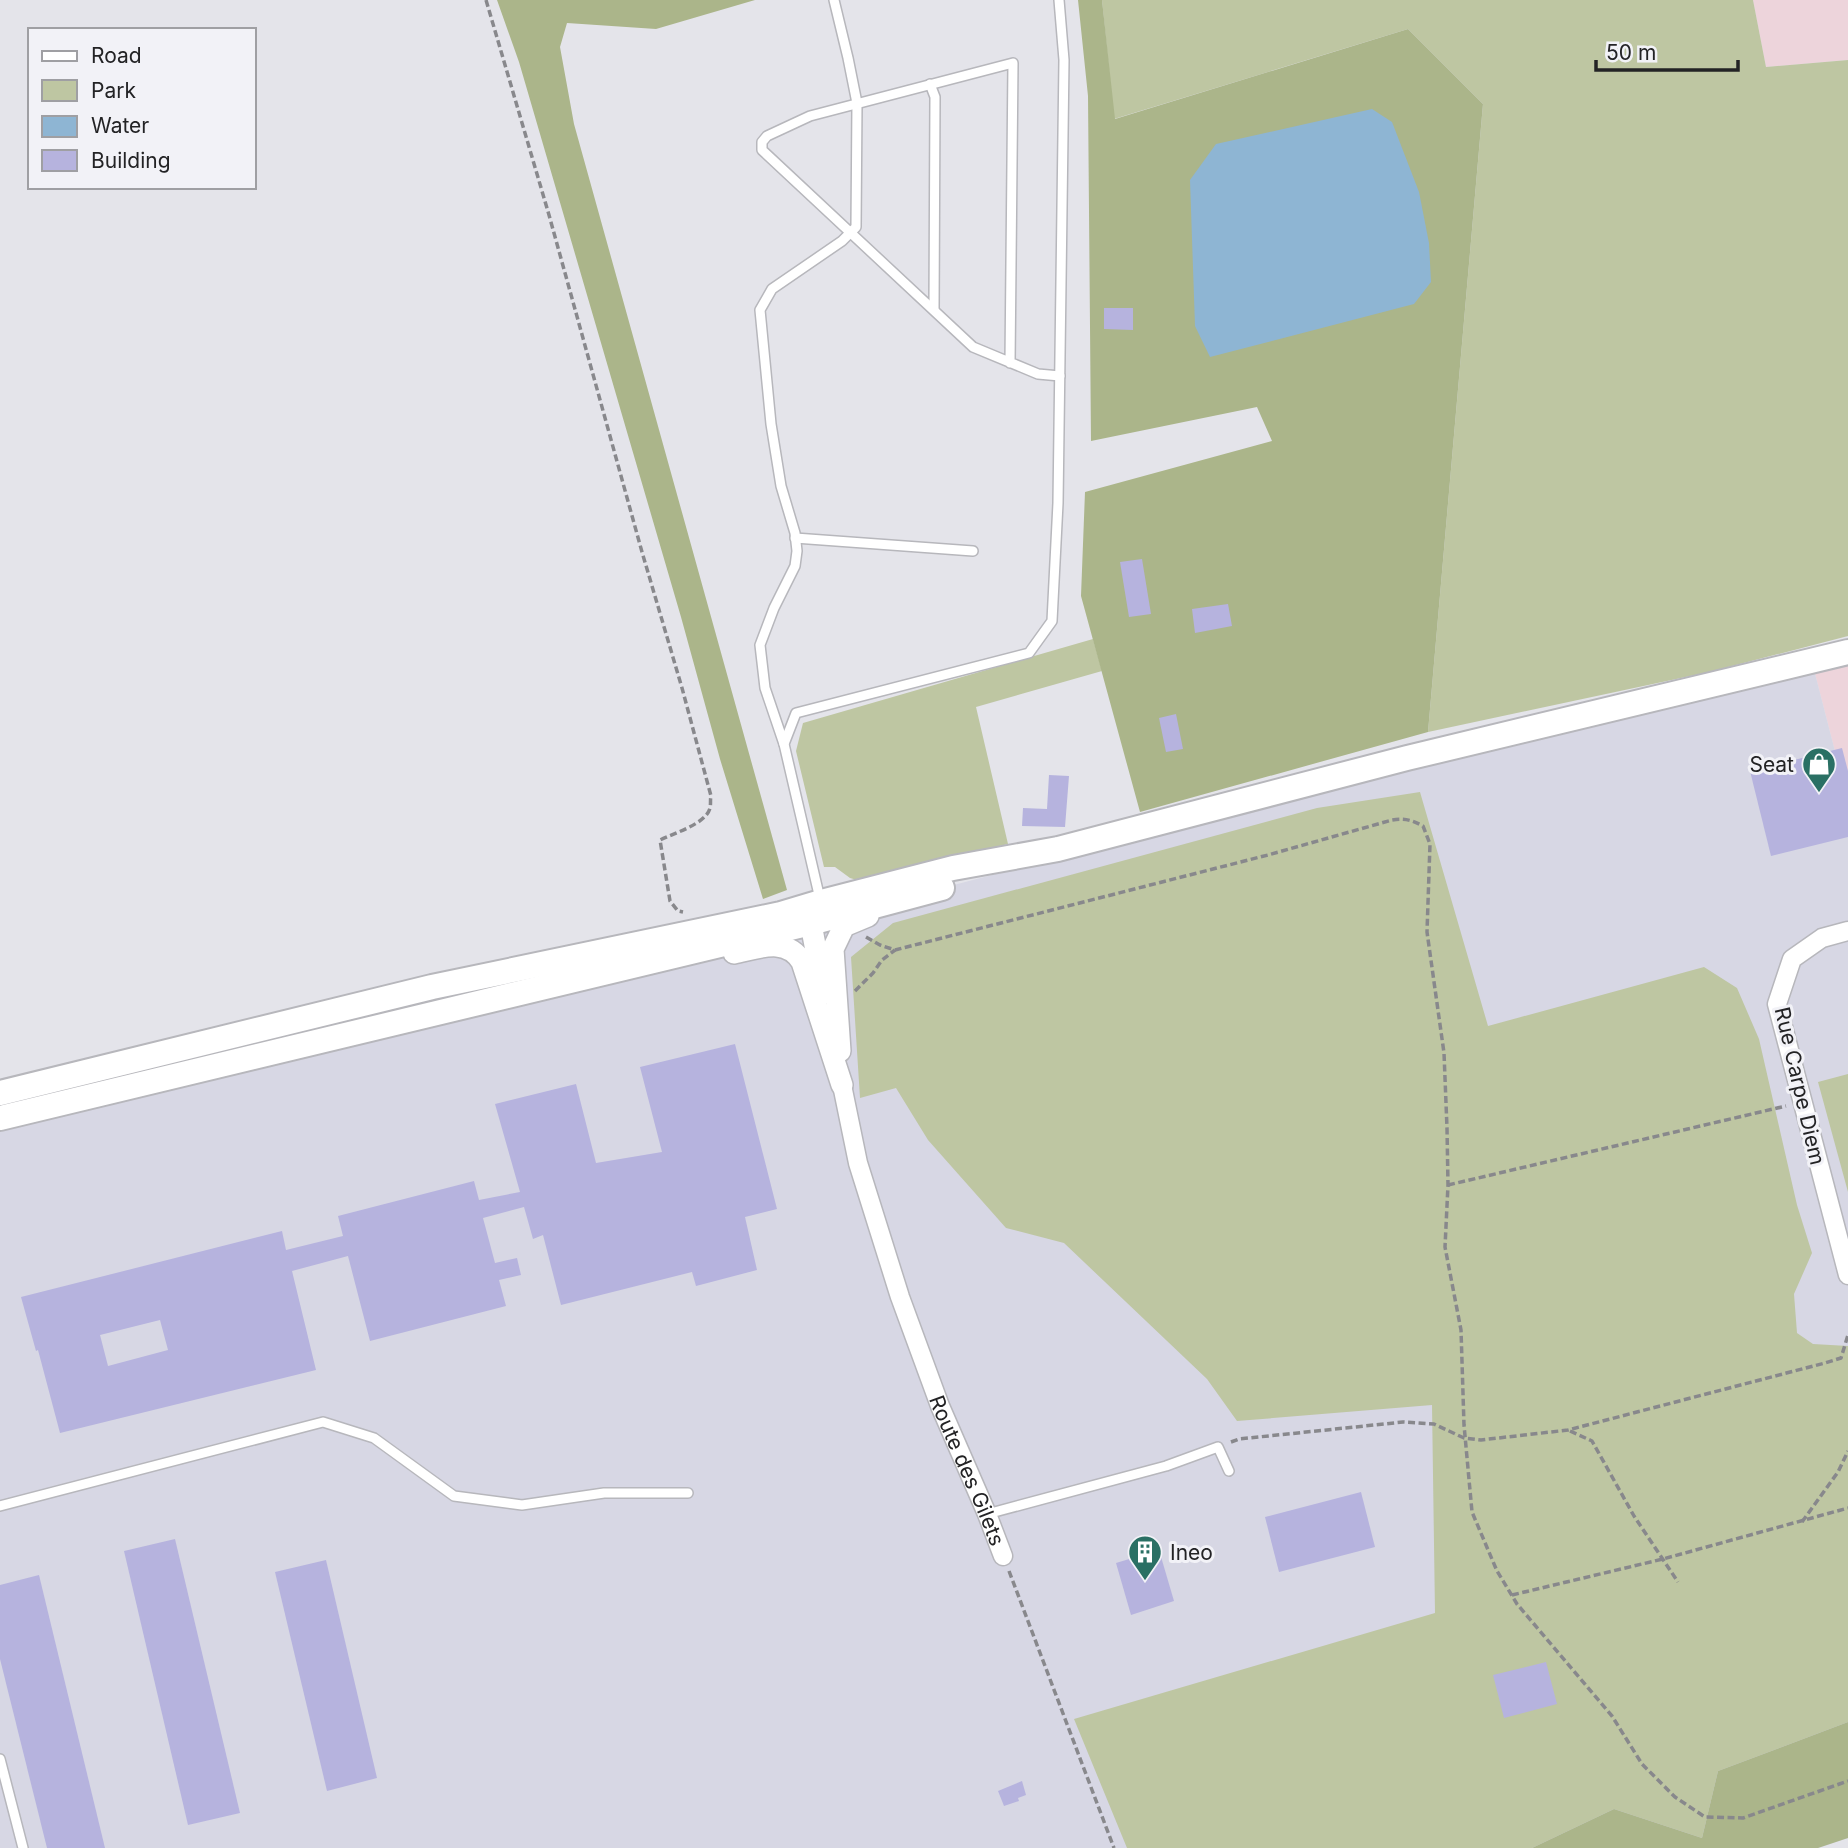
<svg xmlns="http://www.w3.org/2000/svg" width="1848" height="1848" viewBox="0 0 1848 1848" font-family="Inter,sans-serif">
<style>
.commercial{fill:#edd4db}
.built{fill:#d7d7e4}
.green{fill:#bec6a2}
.forest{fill:#abb58a}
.water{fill:#8eb5d3}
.building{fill:#b6b3de;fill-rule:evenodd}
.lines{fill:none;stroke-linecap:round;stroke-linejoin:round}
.service-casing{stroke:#b7b7bc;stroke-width:12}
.minor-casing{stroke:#b7b7bc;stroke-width:21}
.tertiary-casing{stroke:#b7b7bc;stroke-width:24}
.secondary-casing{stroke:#b7b7bc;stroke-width:28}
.path{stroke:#88888c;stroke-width:3.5;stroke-dasharray:7 3.5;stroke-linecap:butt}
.service{stroke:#fff;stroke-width:9}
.minor{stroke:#fff;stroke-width:18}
.tertiary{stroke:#fff;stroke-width:21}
.secondary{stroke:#fff;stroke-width:24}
.labels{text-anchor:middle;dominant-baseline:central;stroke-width:6;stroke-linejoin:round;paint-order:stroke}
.poi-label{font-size:21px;fill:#232325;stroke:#f2f2f7;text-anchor:end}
.street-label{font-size:21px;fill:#232325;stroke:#f2f2f7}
</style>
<rect width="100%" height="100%" fill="#e4e4ea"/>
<g class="commercial">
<polygon points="1753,0 1848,0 1848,60 1766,67"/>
<polygon points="1848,652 1848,802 1812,662"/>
</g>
<polygon class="built" points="1812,662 1848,802 1848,1838 1818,1848 0,1848 0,1119 923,893"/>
<g class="green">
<polygon points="1102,0 1753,0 1766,67 1848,60 1848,636 1709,672 1428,732 1483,104 1408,29 1114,119"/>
<polygon points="1093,639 1102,671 976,707 1008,844 884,873 860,881 850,878 835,867 824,867 796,751 803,723"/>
<polygon points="1420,792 1488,1026 1704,967 1737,988 1759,1039 1797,1205 1812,1253 1794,1294 1797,1333 1813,1344 1848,1346 1848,1722 1718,1771 1702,1838 1614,1809 1532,1848 1127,1848 1074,1719 1435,1613 1432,1405 1237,1421 1207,1379 1064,1243 1006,1228 928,1140 896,1088 860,1098 851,957 893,923 1317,808"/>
<polygon points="1848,1074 1848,1192 1818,1082"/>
</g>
<g class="forest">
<polygon points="497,0 755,0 656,29 567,23 560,47 574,124 787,890 763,899 720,759 681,617 519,62"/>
<polygon points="1078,0 1102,0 1115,119 1408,29 1483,104 1428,732 1140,812 1081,596 1085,492 1272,441 1257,407 1091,441 1088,96"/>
<polygon points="1848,1722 1848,1838 1818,1848 1532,1848 1614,1809 1702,1838 1718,1771"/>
</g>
<polygon class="water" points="1372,109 1392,122 1419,192 1429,243 1431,282 1414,304 1210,357 1195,326 1190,180 1216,144"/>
<g class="building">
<polygon points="1104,308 1133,308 1133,330 1104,329"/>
<polygon points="1142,559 1151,614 1129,617 1120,562"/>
<polygon points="1228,604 1232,626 1195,633 1192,609"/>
<polygon points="1176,714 1183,749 1166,752 1159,718"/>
<polygon points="1842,748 1848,771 1848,837 1771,856 1750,771"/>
<polygon points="1049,775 1069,776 1065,827 1022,826 1023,808 1047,809"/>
<path d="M735 1044 777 1209 745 1217 757 1270 696 1286 692 1272 561 1305 543 1235 533 1239 524 1207 483 1218 495 1263 517 1258 521 1275 499 1280 506 1306 370 1341 348 1256 292 1271 316 1370 60 1433 38 1350 36 1351 21 1297 282 1231 286 1250 343 1236 338 1216 474 1181 479 1200 520 1192 495 1104 576 1084 596 1163 662 1152 640 1067ZM160 1320 168 1350 108 1366 100 1335Z"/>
<polygon points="1361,1492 1375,1547 1279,1572 1265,1517"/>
<polygon points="175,1539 240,1813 188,1825 124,1551"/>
<polygon points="1159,1550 1174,1601 1131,1615 1116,1563"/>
<polygon points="326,1560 377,1778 327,1791 275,1572"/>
<polygon points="39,1575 105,1848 47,1848 0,1659 0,1585"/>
<polygon points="1546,1662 1557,1704 1504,1718 1493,1675"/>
<polygon points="1022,1781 1026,1795 1018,1798 1019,1801 1004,1806 998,1791"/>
</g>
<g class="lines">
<g class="service-casing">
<g id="service">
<polyline points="930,84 935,97 934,310"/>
<polyline points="1010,363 1013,63 810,116 767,136 762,142 762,150 973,347 1038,374 1060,376"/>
<polyline points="795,538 973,551"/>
<polyline points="784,744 765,688 760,645 774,608 795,566 797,551 795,533 781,486 771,424 760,310 772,289 842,241 856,227 857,103 848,58 834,0"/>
<polyline points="820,899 784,744 796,713 1029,653 1052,621 1058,503 1064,60 1059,0"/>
<polyline points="0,1506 323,1422 374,1438 454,1496 522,1505 604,1493 688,1493"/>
<polyline points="987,1514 1166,1466 1218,1447 1229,1471"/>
<polyline points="0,1759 23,1848"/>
</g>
</g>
<g class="minor-casing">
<g id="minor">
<polyline points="1848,931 1822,938 1792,959 1777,1004 1848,1275"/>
<path id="s1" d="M842 1085 858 1163 900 1297 940 1406 987 1514 1003 1556"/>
</g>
</g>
<g class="tertiary-casing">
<g id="tertiary">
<polyline points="808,908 824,993"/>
<path d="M734 953C758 948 787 936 802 962L842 1085"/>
<polyline points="840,1051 833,949 844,926 868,916"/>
</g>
</g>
<g class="secondary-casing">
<g id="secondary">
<polyline points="0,1093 432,987 781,914 821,902 953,868 1058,849 1407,758 1848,652"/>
<polyline points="0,1118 811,923 942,888"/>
</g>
</g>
<g class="path">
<path d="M486 0 549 215 642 552 682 688 711 796C710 800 711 804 710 808 706 824 674 833 660 840L670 901 678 911 683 912"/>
<path d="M866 937 880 945 895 950 1268 855 1392 820C1404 818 1412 820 1423 826L1430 844 1427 932 1444 1053 1447 1128 1448 1185 1445 1247 1461 1330 1464 1425 1472 1512 1497 1571 1517 1604 1612 1716 1642 1764 1675 1797 1705 1817 1743 1818 1848 1781"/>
<polyline points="855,991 873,973 882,960 895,950"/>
<polyline points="1448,1185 1786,1106"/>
<polyline points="1570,1431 1592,1441 1634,1516 1678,1582"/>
<polyline points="1231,1442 1239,1439 1403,1422 1434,1424 1464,1438 1481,1440 1568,1430 1825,1363 1841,1358 1848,1335"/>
<polyline points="1802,1522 1838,1472 1848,1451"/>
<polyline points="1009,1571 1114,1848"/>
<polyline points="1512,1595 1663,1559 1848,1508"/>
</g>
<use href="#service" class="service"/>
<use href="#minor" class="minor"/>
<use href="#tertiary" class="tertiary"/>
<use href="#secondary" class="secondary"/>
</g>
<defs>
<g id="shop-pin" transform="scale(1.75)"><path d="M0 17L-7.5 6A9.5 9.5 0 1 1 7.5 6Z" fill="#2a7064" stroke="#f2f2f7"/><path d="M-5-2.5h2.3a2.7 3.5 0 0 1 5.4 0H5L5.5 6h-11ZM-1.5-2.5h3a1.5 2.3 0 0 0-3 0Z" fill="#fff"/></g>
<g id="building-pin" transform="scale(1.75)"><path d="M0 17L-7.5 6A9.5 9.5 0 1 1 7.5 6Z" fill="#2a7064" stroke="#f2f2f7"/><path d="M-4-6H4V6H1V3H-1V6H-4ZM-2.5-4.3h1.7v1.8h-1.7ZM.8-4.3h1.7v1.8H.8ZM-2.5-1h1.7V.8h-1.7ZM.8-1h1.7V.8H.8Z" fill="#fff"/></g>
</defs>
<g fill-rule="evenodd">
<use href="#shop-pin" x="1819" y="764"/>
<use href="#building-pin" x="1145" y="1552"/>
</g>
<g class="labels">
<g class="poi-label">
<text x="1794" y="764">Seat</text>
<text x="1170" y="1552" text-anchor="start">Ineo</text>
</g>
<g class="street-label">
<text transform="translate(1800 1086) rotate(77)">Rue Carpe Diem</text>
<text stroke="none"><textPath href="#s1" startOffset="406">Route des Gilets</textPath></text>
</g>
</g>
<rect x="28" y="28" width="228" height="161" fill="#f2f2f7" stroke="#9f9fa3" stroke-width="2"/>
<rect x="42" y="51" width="35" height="10" fill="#ffffff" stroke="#9f9fa3" stroke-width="2"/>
<text x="91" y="63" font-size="21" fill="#232325">Road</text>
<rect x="42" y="80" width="35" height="21" fill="#bec6a2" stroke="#9f9fa3" stroke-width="2"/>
<text x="91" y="98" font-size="21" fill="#232325">Park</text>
<rect x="42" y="116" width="35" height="21" fill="#8eb5d3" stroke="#9f9fa3" stroke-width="2"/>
<text x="91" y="133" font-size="21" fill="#232325">Water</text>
<rect x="42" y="150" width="35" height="21" fill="#b6b3de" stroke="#9f9fa3" stroke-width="2"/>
<text x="91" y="168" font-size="21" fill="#232325">Building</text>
<path d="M1596 60v10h142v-10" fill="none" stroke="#232325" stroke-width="3.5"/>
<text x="1606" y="60" font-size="21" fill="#232325" stroke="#f2f2f7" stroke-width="5" paint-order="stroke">50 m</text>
</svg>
